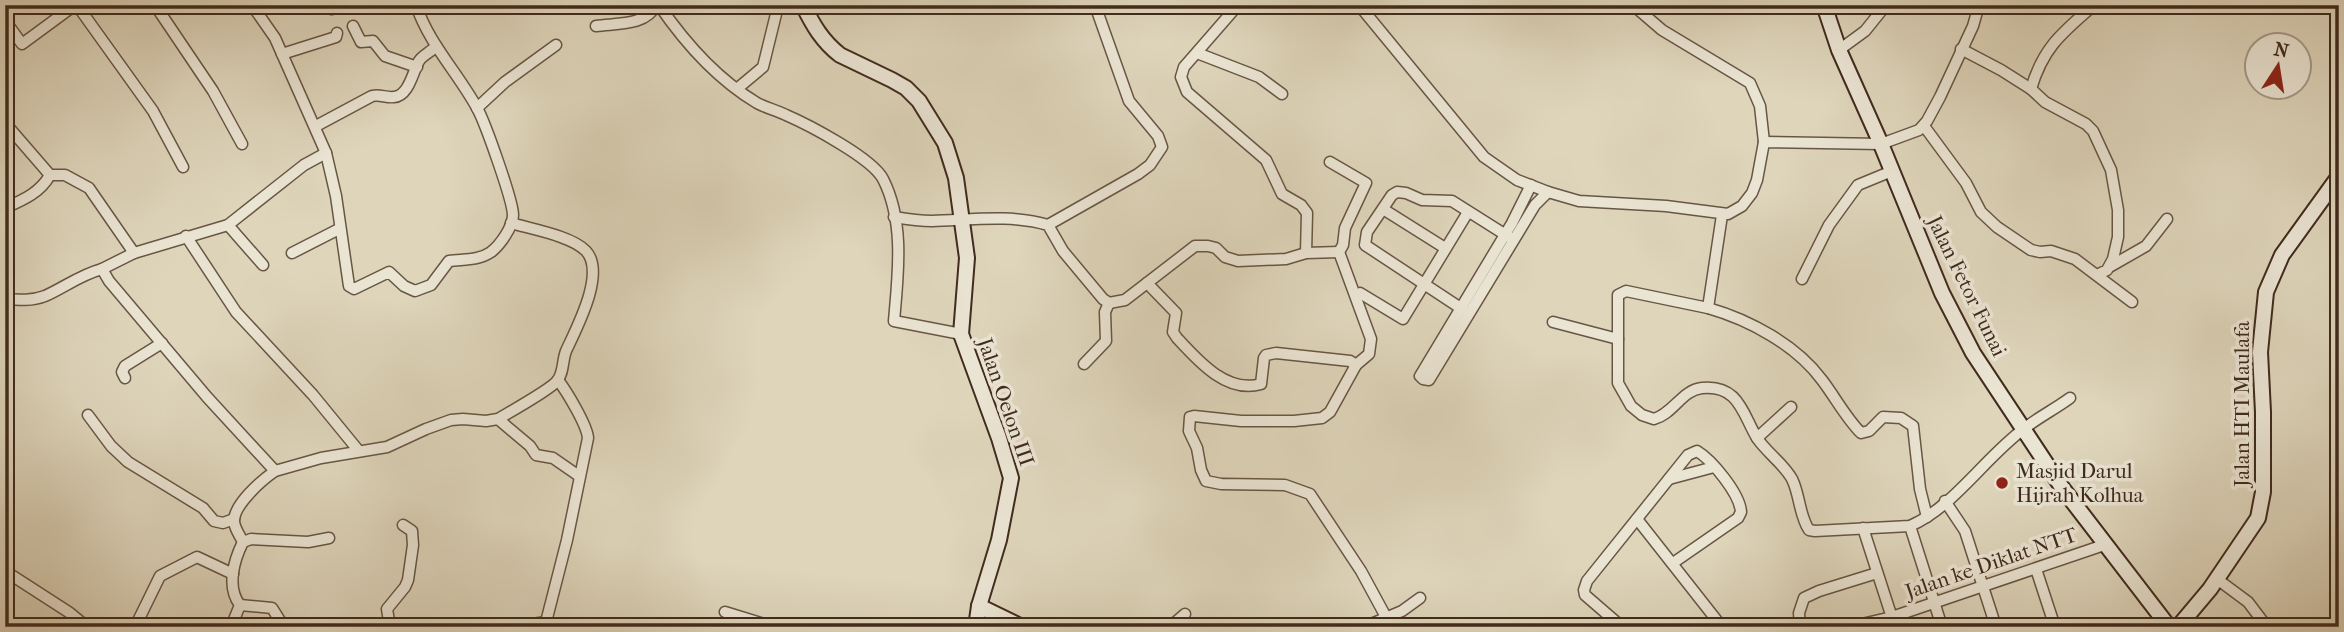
<svg xmlns="http://www.w3.org/2000/svg" width="2344" height="632" viewBox="0 0 2344 632" font-family="'IM FELL French Canon',serif">
<style>
.lines{fill:none;stroke-linecap:round;stroke-linejoin:round}
.street-casing{stroke:#685644;stroke-width:13}
.secondary-casing{stroke:#412b1d;stroke-width:18}
.street{stroke:#eae4d3;stroke-width:10}
.secondary{stroke:#eae4d3;stroke-width:14}
.poi-dot{fill:#8f2418;stroke:#eae4d3;stroke-width:2.5}
.labels{text-anchor:middle;dominant-baseline:central;stroke-width:7;stroke-linejoin:round;paint-order:stroke}
.street-label{font-size:21px;fill:#412b1d;stroke:#eae4d3}
.poi-label{font-size:21px;fill:#412b1d;stroke:#eae4d3;text-anchor:start}
</style>
<rect width="100%" height="100%" fill="#ded5bb"/>
<filter id="stains"><feTurbulence type="fractalNoise" baseFrequency=".00286" numOctaves="4"/><feColorMatrix values="0 0 0 0 .2 0 0 0 0 .09 0 0 0 0 .02 0 0 0 .5 -.17"/></filter>
<radialGradient id="worn" r=".72"><stop offset=".6" stop-color="#630" stop-opacity="0"/><stop offset="1" stop-color="#630" stop-opacity=".3"/></radialGradient>
<g class="lines">
<g class="street-casing">
<g id="street">
<polyline points="77,5 153,111 183,167"/>
<polyline points="155,5 213,91 242,144"/>
<path d="M252 5 275 38 326 153 336 196 349 286 354 289 389 272 404 286 415 291 431 285 449 261C464 259 478 261 491 252 500 245 513 227 513 215 513 201 485 122 477 108 458 73 429 44 416 5"/>
<path d="M659 5C685 43 717 79 757 103 766 108 776 110 786 115 809 125 872 158 883 179 905 222 898 275 894 321L961 334"/>
<polyline points="1238,5 1184,67 1181,77 1187,92 1266,160 1282,194 1301,205 1307,213 1306,253"/>
<polyline points="1359,5 1484,157 1517,180 1548,192 1579,201 1666,206 1728,214 1742,206 1752,193 1757,180 1764,142 1881,144 1919,130 1927,121 1940,97 1973,26 1979,5"/>
<polyline points="1633,5 1662,30 1750,83 1760,106 1764,142"/>
<polyline points="332,9 347,5"/>
<polyline points="6,22 22,44 75,5"/>
<polyline points="353,26 361,42 373,41 385,56 417,67"/>
<path d="M596 26C617 23 646 26 656 5"/>
<polyline points="1961,49 2001,70 2031,89 2045,102 2086,124 2093,131 2111,170 2118,210 2118,237 2113,259 2107,270 2097,275"/>
<polyline points="1839,50 1865,31 1886,5"/>
<polyline points="1197,53 1259,77 1282,94"/>
<polyline points="282,54 336,37 337,33"/>
<polyline points="738,88 763,67 777,10 781,5"/>
<path d="M2031 89C2043 47 2063 32 2094 5"/>
<polyline points="477,108 505,82 556,45"/>
<polyline points="5,123 50,175 65,175 89,188 134,253 228,225 304,165 326,153"/>
<path d="M316 126 372 96C380 94 386 98 394 97 409 96 413 71 419 61 423 55 431 52 436 46"/>
<polyline points="1924,126 1966,183 1981,212 1997,227 2031,250 2040,252 2051,251 2075,259 2132,302"/>
<polyline points="1330,162 1366,183 1345,228 1343,245 1339,252 1371,339 1369,354 1356,365 1330,412 1322,418 1294,421 1241,421 1194,416 1190,417 1189,431 1197,448 1201,470 1206,481 1221,484 1285,485 1310,494 1361,571 1386,617"/>
<polyline points="1531,185 1512,223 1420,376 1423,379 1429,380 1535,205 1548,192"/>
<path d="M5 208C23 200 40 193 50 175"/>
<polyline points="1383,209 1445,248"/>
<path d="M1722 215 1708 308 1626 291 1618 295V383L1631 406 1642 415 1654 419C1673 414 1682 390 1702 388 1739 384 1743 415 1757 438 1767 453 1783 463 1792 479 1800 495 1799 515 1809 530L1815 531 1910 526C1954 507 1986 456 2025 428 2039 417 2055 409 2070 398"/>
<path d="M894 217C906 219 919 221 932 221 971 220 1010 214 1048 225L1063 251 1103 299 1109 303 1125 300 1195 246H1208L1216 248 1225 257 1238 261 1286 259 1306 253 1339 252"/>
<polyline points="228,225 263,265"/>
<polyline points="1048,225 1138,174 1150,165 1162,147 1158,136 1129,101 1095,5"/>
<polyline points="186,236 236,312 313,395 358,450"/>
<path d="M134 253 102 269 109 281 207 397 275 471C262 480 233 505 234 522 235 529 240 536 243 542"/>
<polyline points="292,253 339,229"/>
<polyline points="2111,266 2146,246 2167,219"/>
<polyline points="1802,279 1829,225 1858,185 1892,171"/>
<path d="M1147 283 1176 313 1173 332 1177 338C1198 361 1227 394 1261 384L1264 358 1266 355 1276 353 1350 361 1356 365"/>
<polyline points="1360,293 1403,319 1468,212"/>
<path d="M5 299C19 300 32 301 45 296 65 287 80 275 102 269"/>
<path d="M1708 308C1750 320 1796 345 1822 380 1835 397 1846 418 1861 433L1869 431 1883 417 1901 418 1913 426 1920 489 1927 517"/>
<polyline points="1462,309 1365,245 1367,232 1392,195 1397,192 1406,193 1422,200 1452,201 1509,237"/>
<polyline points="1553,322 1618,339"/>
<polyline points="1084,364 1106,341 1105,312 1109,303"/>
<polyline points="125,378 122,372 125,366 162,343"/>
<polyline points="88,415 111,446 128,462 203,508 214,521 223,523 234,519"/>
<polyline points="498,419 530,446 536,455 553,458 579,476"/>
<polyline points="1757,438 1791,407"/>
<path d="M275 471 321 458 387 447 426 429 451 420 463 419 486 421 498 419C510 412 551 389 557 381 564 373 562 361 566 351 577 327 606 273 586 251 572 236 531 229 511 223"/>
<polyline points="1669,479 1714,467"/>
<polyline points="1945,501 1965,531 1996,627"/>
<polyline points="1637,519 1722,627"/>
<polyline points="1910,526 1942,627"/>
<polyline points="1863,528 1895,627"/>
<polyline points="2036,569 2055,627"/>
<polyline points="5,571 70,613 87,627"/>
<polyline points="2217,579 2248,602 2267,627"/>
<polyline points="240,605 272,608 284,627"/>
<polyline points="725,612 774,627"/>
<path d="M546 622 567 540 588 438C587 425 567 392 558 380"/>
<polyline points="135,627 160,576 197,557 233,574"/>
<path d="M231 627 240 605C226 587 234 560 243 542L251 539 308 542 329 538"/>
<polyline points="390,627 387,609 405,587 408,580 413,545 412,531 403,525"/>
<polyline points="513,627 546,622 546,627"/>
<polyline points="1170,627 1185,614"/>
<polyline points="1364,627 1402,611 1420,598"/>
<path d="M1622 627 1585 595 1584 590 1587 581 1688 455 1697 451C1712 460 1740 494 1741 512L1738 518 1673 563"/>
<polyline points="1800,627 1799,613 1804,598 1819,591 1877,573"/>
<polyline points="1849,627 1892,617 2104,545"/>
<polyline points="2320,627 2334,623 2339,625"/>
</g>
</g>
<g class="secondary-casing">
<g id="secondary">
<path d="M803 5C813 25 822 41 840 55L892 80 906 88 919 101 945 143 956 178 967 258 961 334 999 438 1011 478 999 540 979 606 976 627"/>
<polyline points="1824,5 1839,50 1881,144 1942,293 1973,353 2063,489 2169,627"/>
<polyline points="979,606 1022,627"/>
<polyline points="2178,627 2210,589 2258,518 2263,492 2263,412 2260,352 2266,292 2282,255 2339,176"/>
</g>
</g>
<use href="#street" class="street"/>
<use href="#secondary" class="secondary"/>
</g>
<circle class="poi-dot" cx="2002" cy="483" r="7"/>
<g class="labels">
<g class="street-label">
<text transform="translate(1967 286) rotate(64)">Jalan Fetor Funai</text>
<text transform="translate(1006 402) rotate(71)">Jalan Oelon III</text>
<text transform="translate(2242 404) rotate(-90)">Jalan HTI Maulafa</text>
<text transform="translate(1991 563) rotate(-19)">Jalan ke Diklat NTT</text>
</g>
<g class="poi-label">
<text x="2016" y="471">Masjid Darul<tspan x="2016" dy="24">Hijrah Kolhua</tspan></text>
</g>
</g>
<rect width="2344" height="632" fill="none" stroke="#ded5bb" stroke-width="28"/>
<rect x="7" y="7" width="2330" height="618" fill="none" stroke="#412b1d" stroke-width="3.5"/>
<rect x="14" y="14" width="2316" height="604" fill="none" stroke="#412b1d" stroke-width="2"/>
<g transform="translate(2278 66) rotate(12)"><circle r="33" fill="#eae4d3" stroke="#a69a8a" stroke-width="2"/>
<path d="M0-5L12 26L0 18L-12 26Z" fill="#8f2418"/>
<text y="-10" font-size="19" font-weight="bold" text-anchor="middle" fill="#412b1d">N</text>
</g>
<rect width="100%" height="100%" filter="url(#stains)"/>
<rect width="100%" height="100%" fill="url(#worn)"/>
</svg>
